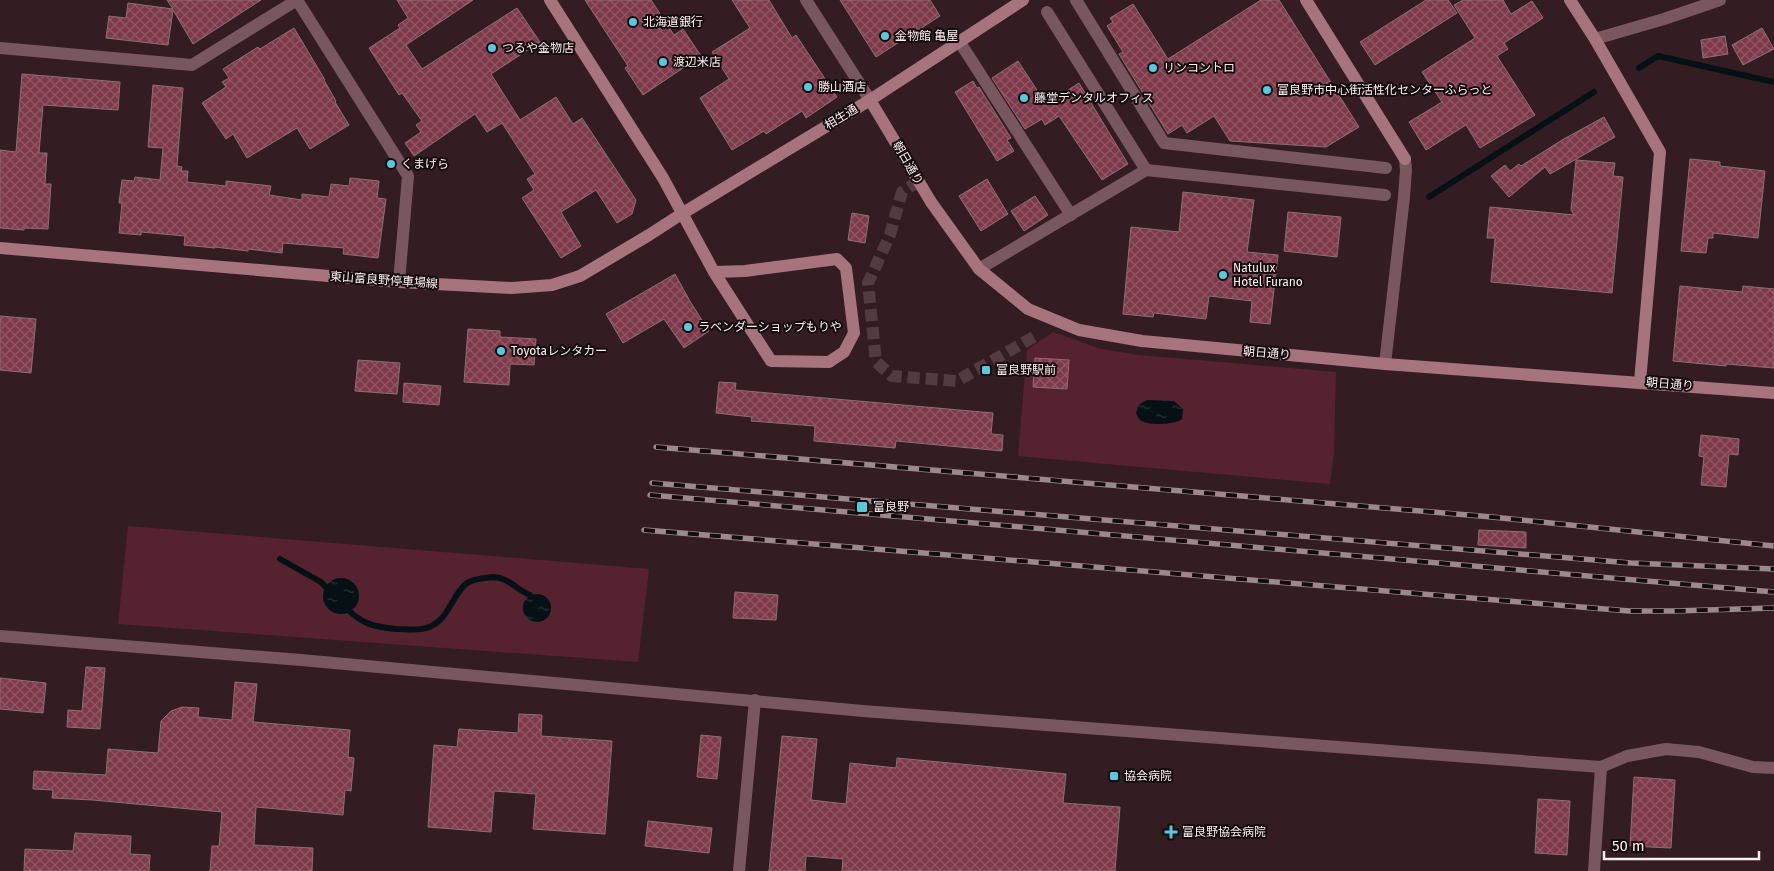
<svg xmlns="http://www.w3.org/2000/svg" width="1774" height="871" viewBox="0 0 1774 871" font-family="'Fira Sans','Noto Sans JP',sans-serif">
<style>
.green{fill:#572230}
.water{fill:url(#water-ripples)}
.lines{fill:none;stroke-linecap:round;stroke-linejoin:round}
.stream{stroke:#051114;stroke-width:6}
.building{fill:url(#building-cross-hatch);stroke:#8a7074}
.street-tunnel{stroke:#523c41;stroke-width:12;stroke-dasharray:12 6;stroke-linecap:butt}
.street{stroke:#78585e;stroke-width:12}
.secondary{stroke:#a7747e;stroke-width:12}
.rail-casing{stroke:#9c898d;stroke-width:5.5}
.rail{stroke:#140b0d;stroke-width:4;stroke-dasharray:11;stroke-linecap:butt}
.poi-dot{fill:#55cade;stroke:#140b0d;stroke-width:2}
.labels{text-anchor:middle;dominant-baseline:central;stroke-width:4;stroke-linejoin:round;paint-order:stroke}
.poi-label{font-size:12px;fill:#ffeff2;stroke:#140b0d;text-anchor:start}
.street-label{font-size:12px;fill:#ffeff2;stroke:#140b0d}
</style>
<defs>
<pattern id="water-ripples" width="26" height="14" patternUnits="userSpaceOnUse" patternTransform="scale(1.25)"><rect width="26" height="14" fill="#051114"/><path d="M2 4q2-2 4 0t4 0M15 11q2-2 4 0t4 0" fill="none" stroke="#2a3437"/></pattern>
<pattern id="building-cross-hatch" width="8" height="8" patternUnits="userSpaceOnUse" patternTransform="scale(1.25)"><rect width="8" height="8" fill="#7e3a4b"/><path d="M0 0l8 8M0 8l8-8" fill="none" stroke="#915765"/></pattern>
</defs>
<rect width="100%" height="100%" fill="#331d22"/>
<g class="green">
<polygon points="1053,332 1101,349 1139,355 1336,372 1334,452 1330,484 1018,456 1027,350"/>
<polygon points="128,526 649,569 638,662 118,624"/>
</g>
<g class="water">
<path d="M1147 400 1174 401 1183 409 1182 419C1175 425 1147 426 1140 420 1138 418 1137 415 1136 413 1138 406 1140 403 1147 400Z"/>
<circle cx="341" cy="596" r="18"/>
<circle cx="537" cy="608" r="14"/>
</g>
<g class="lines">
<g class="stream">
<polyline points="1639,68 1658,56 1774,82"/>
<polyline points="1429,197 1594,92"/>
<polyline points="280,559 321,582 331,593"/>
<path d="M345 607C362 624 373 627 396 629 406 629 417 631 426 628 449 622 451 595 467 583 473 579 485 578 493 577 508 577 517 590 530 595"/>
</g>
</g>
<g class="building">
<polygon points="167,0 261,0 193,44 173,10 168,45 106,38 109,16 126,18 128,3 173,9"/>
<polygon points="397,0 473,0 406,45 422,69 517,8 540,42 491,74 520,120 556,97 573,124 582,118 636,200 632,214 617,223 596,190 561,212 581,246 561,258 522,198 534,190 527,179 535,174 502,123 487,132 475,114 414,156 405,143 421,132 416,125 422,121 402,93 399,95 369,48 400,28 398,25 408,18"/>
<polygon points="585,0 651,0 674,35 683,29 701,56 643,95 625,68 628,66"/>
<polygon points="732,0 769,0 792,38 796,35 837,97 806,118 802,111 766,134 764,131 732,150 700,98 729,79 712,52 750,28"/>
<polygon points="840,0 930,0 940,16 876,57"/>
<polygon points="1261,0 1279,0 1359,127 1326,147 1230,141 1214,116 1187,133 1182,125 1168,134 1119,54 1123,52 1107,26 1113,22 1110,18 1133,4 1168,59"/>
<polygon points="1426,0 1448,0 1457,13 1375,65 1360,42"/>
<polygon points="1463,0 1503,0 1511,14 1532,1 1543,18 1504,43 1508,49 1497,56 1535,115 1480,148 1466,125 1426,150 1409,122 1442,102 1422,72 1475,38 1454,5"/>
<polygon points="294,28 325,80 324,80 336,101 335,102 349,125 310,149 297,128 247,158 233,134 226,139 202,103 226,87 222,82 229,78 223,69 258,47 260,49"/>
<polygon points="1762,28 1774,49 1743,65 1732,45"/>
<polygon points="1725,36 1728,54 1703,58 1701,40"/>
<polygon points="1018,61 1046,104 1079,83 1128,164 1102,180 1059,116 1045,125 1042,119 1025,129 992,78"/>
<polygon points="22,74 120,82 118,110 43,105 39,153 47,153 45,184 51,184 48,229 24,228 24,230 0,228 0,150 16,152"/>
<polygon points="973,81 977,88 979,87 1011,138 1007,140 1014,151 997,161 955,92"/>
<polygon points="153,85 183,88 177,166 182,167 181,171 188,171 187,182 226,186 226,181 271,186 269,195 302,200 302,194 329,197 331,184 349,186 350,178 379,181 377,198 386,199 378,258 343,254 344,248 283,243 282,253 248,249 248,251 215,247 215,248 184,245 185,236 141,232 141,235 119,233 122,203 119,203 122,180 134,181 135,177 160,180 163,148 148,147"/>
<polygon points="1604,117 1615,137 1550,174 1545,167 1509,197 1491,176 1505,165 1510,171 1519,164 1521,166 1562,140"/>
<polygon points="1690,159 1720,162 1720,166 1765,171 1758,238 1713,233 1713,238 1708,238 1706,253 1681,251"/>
<polygon points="1576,160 1615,163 1613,176 1623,177 1612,293 1491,282 1495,238 1487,238 1490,207 1574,215 1571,210"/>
<polygon points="987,179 1008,214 981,231 959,196"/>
<polygon points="1183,192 1254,200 1247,252 1278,255 1270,324 1250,322 1252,301 1209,296 1206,319 1154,313 1153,317 1123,314 1131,227 1179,232"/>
<polygon points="1035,196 1048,215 1024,231 1011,211"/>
<polygon points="1288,212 1341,217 1337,257 1284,251"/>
<polygon points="852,213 869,216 865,243 848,240"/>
<polygon points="675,274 691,303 709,331 684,348 664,319 623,343 606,314"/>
<polygon points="1680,286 1742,292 1743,286 1774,289 1774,368 1726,364 1726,366 1673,361"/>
<polygon points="0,316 36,319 31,373 0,370"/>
<polygon points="468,329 500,331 500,337 536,339 534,365 510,364 509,385 464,382"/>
<polygon points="1035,358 1069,360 1067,389 1033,387"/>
<polygon points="358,360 400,363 397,394 355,391"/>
<polygon points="719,382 736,383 735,390 993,413 991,434 1003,435 1002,451 896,441 895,448 814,441 815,426 751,421 752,417 716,413"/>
<polygon points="404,383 441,386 439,405 403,402"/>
<polygon points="1701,435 1739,439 1738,455 1729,454 1726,487 1701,485 1704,457 1699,456"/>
<polygon points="1479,530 1526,532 1526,548 1478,545"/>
<polygon points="735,592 778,595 776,620 733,618"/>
<polygon points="86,667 105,668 100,729 67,727 68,710 82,711"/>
<polygon points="0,678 46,683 43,713 0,709"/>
<polygon points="235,682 257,684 253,722 350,730 348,757 354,758 351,791 345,790 343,815 256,807 254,845 313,848 312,871 210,871 212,846 219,846 222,812 93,800 52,798 53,790 33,789 34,771 106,775 108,749 158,753 161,721 171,711 182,707 199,708 198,717 232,720"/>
<polygon points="519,714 542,715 541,736 612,741 605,834 533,829 536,794 494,791 491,832 428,827 434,745 457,747 459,729 518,733"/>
<polygon points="701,735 721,737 717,779 697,777"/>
<polygon points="782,736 817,739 811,800 846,804 850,763 896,768 897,758 1066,774 1063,803 1120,807 1115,871 842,871 843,859 806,856 805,871 769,871"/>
<polygon points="1634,777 1675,780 1671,848 1630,846"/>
<polygon points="1538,799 1570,801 1567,855 1535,853"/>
<polygon points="648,821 712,828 709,853 645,846"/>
<polygon points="75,833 131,836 130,854 150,855 149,871 24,871 25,849 73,851"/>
</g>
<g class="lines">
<polyline class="street-tunnel" points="919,181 902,192 890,235 868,283 876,362 892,376 957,381 1037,335"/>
<g class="street">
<polyline points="297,0 408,176 399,282"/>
<polyline points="806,0 870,100"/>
<polyline points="1076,0 1164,143 1386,168"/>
<polyline points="1047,12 1146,170"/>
<polyline points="1595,39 1664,19 1720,0"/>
<polyline points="959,41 1071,215"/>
<polyline points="0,48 192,65 297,0"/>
<polyline points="979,269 1146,170 1385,195"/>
<polyline points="1385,364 1404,197 1406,170 1405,159"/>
<polyline points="0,636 301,660 863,711 1601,767 1627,756 1666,749 1699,752 1753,767 1774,768"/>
<polyline points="739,871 755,700"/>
<polyline points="1594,871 1601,767"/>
</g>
<g class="secondary">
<polyline points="550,0 663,178 714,272 771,361 829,362 844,352 854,333 846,268 837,259 745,271 714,272"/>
<polyline points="1306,0 1405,159"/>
<polyline points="1570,0 1595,39 1660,152 1640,382"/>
<polyline points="870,100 931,202 979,269 1028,309 1079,330 1142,341 1385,364 1774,393"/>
<polyline points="0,248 399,282 512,288 552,285 580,276 649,235 683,213 870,100 1023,0"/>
</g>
<g class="rail-casing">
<g id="rail">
<polyline points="656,447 1492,517 1774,546"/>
<polyline points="652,483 1631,563 1774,569"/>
<polyline points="650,495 1774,592"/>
<polyline points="644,530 1629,611 1674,611 1774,608"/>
</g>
</g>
<use href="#rail" class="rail"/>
</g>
<g class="poi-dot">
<circle cx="633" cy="22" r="5"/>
<circle cx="885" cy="36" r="5"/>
<circle cx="492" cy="48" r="5"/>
<circle cx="663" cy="62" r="5"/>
<circle cx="1153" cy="68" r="5"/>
<circle cx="808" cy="87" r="5"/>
<circle cx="1267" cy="90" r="5"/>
<circle cx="1024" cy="98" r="5"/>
<circle cx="391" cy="164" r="5"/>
<circle cx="1223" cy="275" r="5"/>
<circle cx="688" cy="327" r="5"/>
<circle cx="501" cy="351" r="5"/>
<rect x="981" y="365" width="10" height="10" rx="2.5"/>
<rect x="856" y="501" width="12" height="12" rx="2.5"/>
<rect x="1109" y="771" width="10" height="10" rx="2.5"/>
<path d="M1168.5 824.5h5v5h5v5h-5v5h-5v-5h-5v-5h5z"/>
</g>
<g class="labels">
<g class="poi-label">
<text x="643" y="22">北海道銀行</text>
<text x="895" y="36">金物館 亀屋</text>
<text x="502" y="48">つるや金物店</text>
<text x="673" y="62">渡辺米店</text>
<text x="1163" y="68">リンコントロ</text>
<text x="818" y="87">勝山酒店</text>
<text x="1277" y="90">富良野市中心街活性化センターふらっと</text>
<text x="1034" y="98">藤堂デンタルオフィス</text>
<text x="401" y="164">くまげら</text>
<text x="1233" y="268">Natulux<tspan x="1233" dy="14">Hotel Furano</tspan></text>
<text x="698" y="327">ラベンダーショップもりや</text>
<text x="511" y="351">Toyotaレンタカー</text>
<text x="996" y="370">富良野駅前</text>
<text x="873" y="507">富良野</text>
<text x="1124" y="776">協会病院</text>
<text x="1182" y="832">富良野協会病院</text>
</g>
<g class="street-label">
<text transform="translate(841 117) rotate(-31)">相生通</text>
<text transform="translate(908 163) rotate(60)">朝日通り</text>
<text transform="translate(384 280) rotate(4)">東山富良野停車場線</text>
<text transform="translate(1267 353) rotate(5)">朝日通り</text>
<text transform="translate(1670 384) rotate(5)">朝日通り</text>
</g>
</g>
<path d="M1604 851v8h155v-8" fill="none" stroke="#ffeff2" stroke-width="2.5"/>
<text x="1612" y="851" font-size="15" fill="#ffeff2" stroke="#140b0d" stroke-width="4" paint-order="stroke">50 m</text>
</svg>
